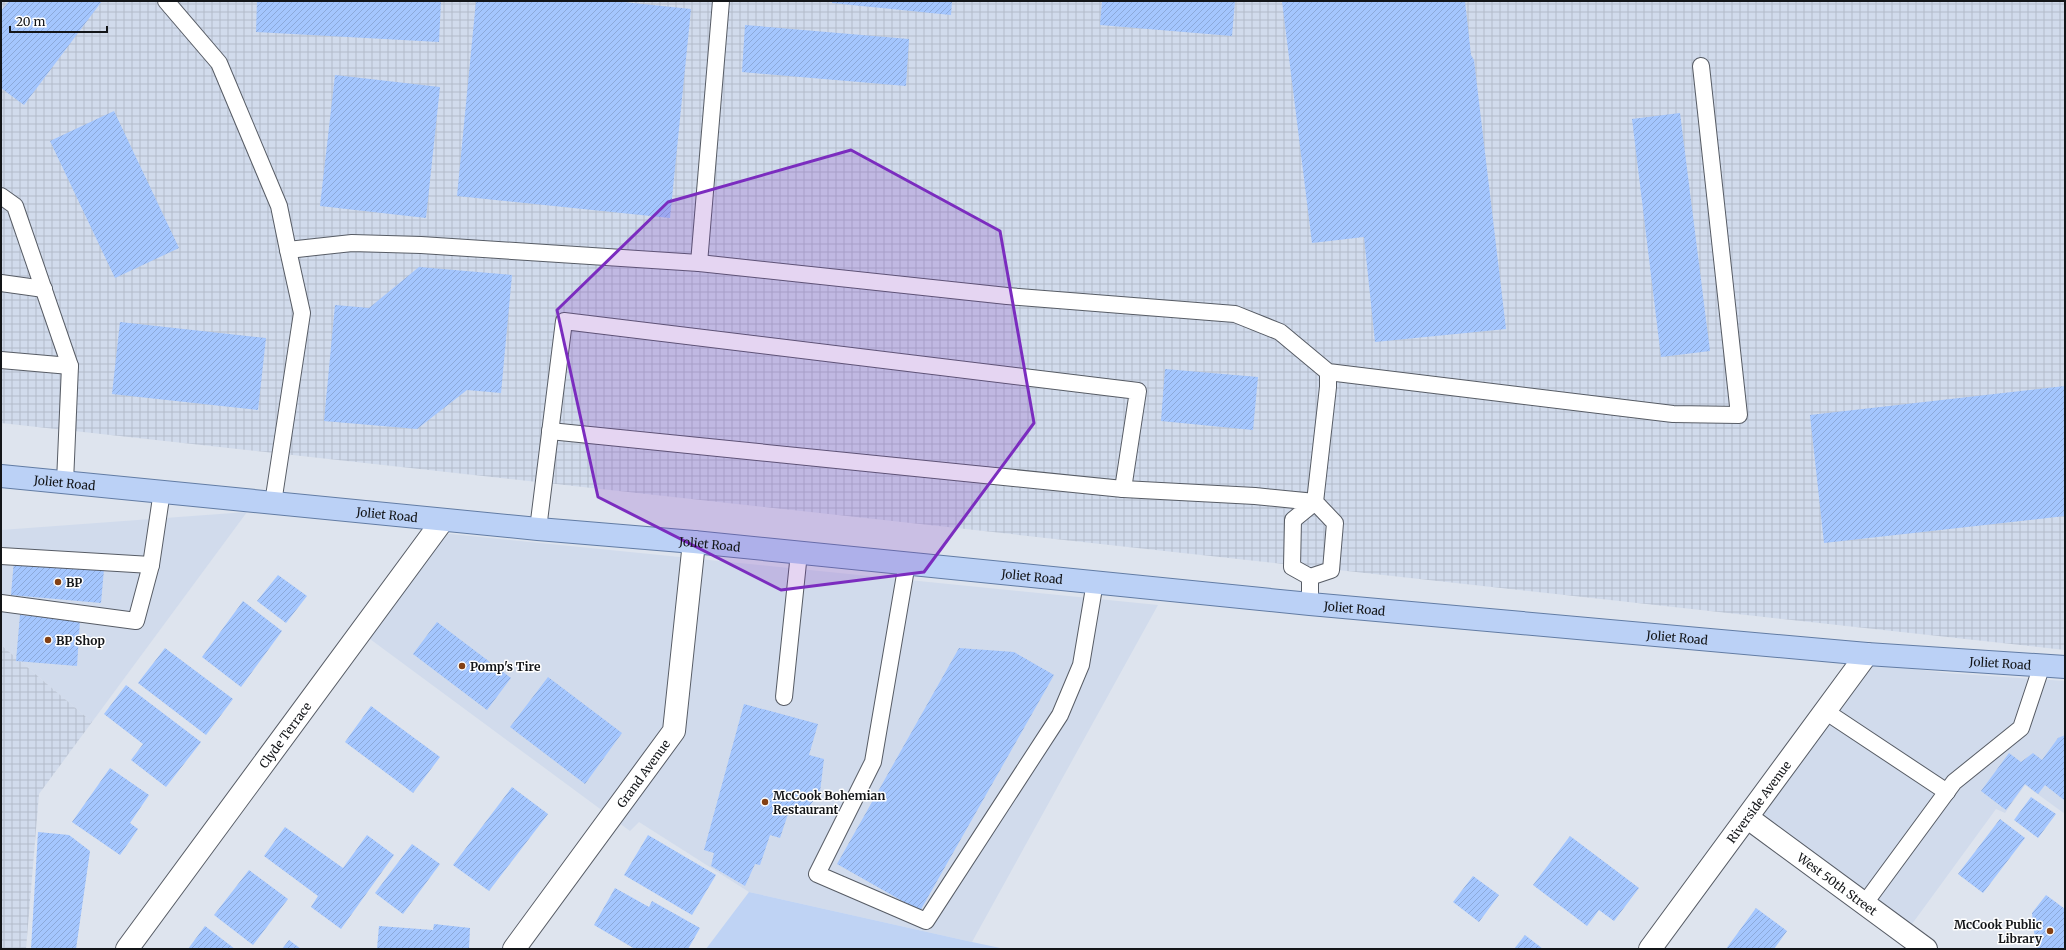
<svg xmlns="http://www.w3.org/2000/svg" width="2066" height="950" viewBox="0 0 2066 950" font-family="Merriweather,serif">
<style>
.built{fill:#d1dbec}
.industrial{fill:url(#industrial-grid)}
.green{fill:#bfd3f4}
.building{fill:url(#building-hatch)}
.lines{fill:none;stroke-linecap:round;stroke-linejoin:round}
.lane-casing{stroke:#575c65;stroke-width:18}
.street-casing{stroke:#575c65;stroke-width:24}
.primary-casing{stroke:#627ca4;stroke-width:24}
.lane{stroke:#fff;stroke-width:16}
.street{stroke:#fff;stroke-width:22}
.primary{stroke:#bbd1f6;stroke-width:22}
.marked{fill:#7b2cbf;fill-opacity:0.2;stroke:#7b2cbf;stroke-width:3;stroke-linejoin:round}
.poi-dot{fill:#844013;stroke:#fff;stroke-width:1.5}
.labels{text-anchor:middle;dominant-baseline:central;stroke-width:3;stroke-linejoin:round;paint-order:stroke}
.street-label{font-size:12px;fill:#131518;stroke:#fff}
.poi-label{font-size:12px;font-weight:bold;fill:#131518;stroke:#fff;text-anchor:start}
</style>
<defs>
<pattern id="industrial-grid" width="8" height="8" patternUnits="userSpaceOnUse"><rect width="8" height="8" fill="#d1dbec"/><path d="M0 4h8M4 0v8" fill="none" stroke="#b3bbca"/></pattern>
<pattern id="building-hatch" width="6" height="6" patternUnits="userSpaceOnUse"><rect width="6" height="6" fill="#a4c6fe"/><path d="M-1 1l2-2M0 6l6-6M5 7l2-2" fill="none" stroke="#8ca9d9"/></pattern>
</defs>
<rect width="100%" height="100%" fill="#dee4ee"/>
<g class="built">
<polygon points="247,512 92,722 1,645 1,530"/>
<polygon points="421,531 1158,605 972,942 749,892 639,822 630,831 351,625"/>
<polygon points="1872,664 1947,673 2065,681 2065,814 2025,785 2005,813 1996,809 1904,935 1751,820"/>
</g>
<g class="industrial">
<polygon points="1,1 2065,1 2065,650 1,423"/>
<polygon points="1,645 92,722 39,794 26,949 1,949"/>
</g>
<polygon class="green" points="749,892 972,942 1005,949 706,949"/>
<g class="building">
<polygon points="9,1 102,1 24,105 1,88 1,11"/>
<polygon points="257,1 441,1 439,42 256,32"/>
<polygon points="476,1 614,1 691,9 670,218 457,196"/>
<polygon points="832,1 952,1 951,15 832,3"/>
<polygon points="1102,1 1235,1 1232,36 1100,25"/>
<polygon points="1282,1 1465,1 1471,55 1474,60 1506,329 1375,342 1364,237 1312,243"/>
<polygon points="745,25 909,39 906,86 742,72"/>
<polygon points="335,75 440,87 426,218 320,206"/>
<polygon points="114,111 179,248 115,278 50,141"/>
<polygon points="1680,113 1710,351 1661,357 1632,119"/>
<polygon points="419,267 512,275 501,393 467,390 417,429 324,421 335,305 369,308"/>
<polygon points="120,322 266,338 258,410 112,394"/>
<polygon points="1165,369 1258,377 1253,430 1161,421"/>
<polygon points="2065,386 2065,516 1824,543 1810,415"/>
<polygon points="14,560 104,569 101,603 11,595"/>
<polygon points="278,575 307,596 286,623 257,601"/>
<polygon points="243,601 282,631 241,687 202,657"/>
<polygon points="20,615 80,620 77,666 16,661"/>
<polygon points="437,622 511,678 487,710 413,654"/>
<polygon points="165,648 233,699 206,735 138,683"/>
<polygon points="959,648 1014,652 1054,675 920,911 837,864"/>
<polygon points="548,677 622,733 585,784 510,727"/>
<polygon points="126,685 201,742 166,787 131,760 143,744 104,714"/>
<polygon points="744,704 818,724 809,755 824,759 820,792 802,816 789,811 780,838 770,835 760,865 755,864 745,886 711,866 714,853 704,850"/>
<polygon points="371,706 440,757 413,793 345,742"/>
<polygon points="2065,735 2064,800 2045,785 2038,794 2025,784 2006,810 1981,791 2009,753 2021,762 2033,753 2042,760 2058,738"/>
<polygon points="110,768 149,795 130,823 138,829 120,855 72,822"/>
<polygon points="512,787 548,814 489,891 453,865"/>
<polygon points="2031,797 2056,814 2038,838 2014,820"/>
<polygon points="2000,819 2025,838 1983,893 1958,874"/>
<polygon points="285,827 343,868 367,835 394,855 341,929 311,907 318,896 264,856"/>
<polygon points="38,832 69,835 90,851 76,949 31,949"/>
<polygon points="648,835 716,875 692,915 624,875"/>
<polygon points="1570,836 1639,888 1614,921 1599,910 1587,926 1533,885"/>
<polygon points="412,844 440,864 403,914 375,893"/>
<polygon points="249,870 288,899 253,945 214,915"/>
<polygon points="1473,876 1499,895 1479,922 1453,902"/>
<polygon points="615,888 649,907 652,901 700,928 688,949 635,949 594,925"/>
<polygon points="2046,895 2065,909 2065,949 2036,949 2032,913"/>
<polygon points="1756,908 1787,931 1774,949 1726,949"/>
<polygon points="434,924 470,928 469,949 377,949 379,926 433,930"/>
<polygon points="205,926 235,949 188,949"/>
<polygon points="1525,935 1543,949 1514,949"/>
<polygon points="289,940 301,949 282,949"/>
</g>
<g class="lines">
<g class="lane-casing">
<g id="lane">
<polyline points="166,1 219,63 279,206 288,250 302,313 273,503"/>
<polyline points="1,196 15,206 70,366 65,482"/>
<polyline points="288,250 352,243 421,245 699,263 721,1"/>
<polyline points="699,263 1007,296 1235,314 1280,332 1328,372 1673,414 1739,415 1701,66"/>
<polyline points="1,283 44,289"/>
<polyline points="1,360 70,366"/>
<polyline points="550,431 1123,489 1255,496 1315,502 1335,523 1331,570 1310,577 1292,567 1293,520 1315,502 1328,387 1328,372"/>
<polyline points="538,529 564,321 1138,391 1123,489"/>
<polyline points="1,556 151,565"/>
<polyline points="907,563 873,762 817,874 926,921 1060,715 1081,665 1095,582"/>
<polyline points="1,603 136,621 151,565 162,491"/>
<polyline points="1310,604 1310,577"/>
<polyline points="784,697 799,553"/>
<polyline points="1825,711 1947,792"/>
<polyline points="1865,903 1954,782 2021,728 2042,665"/>
</g>
</g>
<g class="street-casing">
<g id="street">
<path id="s1" d="M1748 818 1926 949"/>
<path id="s2" d="M127 949 443 520"/>
<path id="s3" d="M514 949 674 731 694 542"/>
<path id="s4" d="M1650 949 1867 654"/>
</g>
</g>
<g class="primary-casing">
<g id="primary">
<path id="s5" d="M1 476 538 529 694 542 1310 604 1867 654 2065 667"/>
</g>
</g>
<use href="#lane" class="lane"/>
<use href="#street" class="street"/>
<use href="#primary" class="primary"/>
</g>
<path class="marked" d="M851 150 1000 231 1034 423 924 572 781 590 598 497 557 310 668 202Z"/>
<g class="poi-dot">
<circle cx="58" cy="582" r="4"/>
<circle cx="48" cy="640" r="4"/>
<circle cx="462" cy="666" r="4"/>
<circle cx="765" cy="802" r="4"/>
<circle cx="2050" cy="931" r="4"/>
</g>
<g class="labels">
<g class="street-label">
<text stroke="none"><textPath href="#s5" startOffset="64">Joliet Road</textPath></text>
<text stroke="none"><textPath href="#s5" startOffset="388">Joliet Road</textPath></text>
<text stroke="none"><textPath href="#s5" startOffset="712">Joliet Road</textPath></text>
<text stroke="none"><textPath href="#s5" startOffset="1036">Joliet Road</textPath></text>
<text stroke="none"><textPath href="#s5" startOffset="1360">Joliet Road</textPath></text>
<text stroke="none"><textPath href="#s5" startOffset="1684">Joliet Road</textPath></text>
<text stroke="none"><textPath href="#s5" startOffset="2008">Joliet Road</textPath></text>
<text stroke="none"><textPath href="#s2" startOffset="266">Clyde Terrace</textPath></text>
<text stroke="none"><textPath href="#s3" startOffset="218">Grand Avenue</textPath></text>
<text stroke="none"><textPath href="#s4" startOffset="183">Riverside Avenue</textPath></text>
<text stroke="none"><textPath href="#s1" startOffset="111">West 50th Street</textPath></text>
</g>
<g class="poi-label">
<text x="66" y="582">BP</text>
<text x="56" y="640">BP Shop</text>
<text x="470" y="666">Pomp's Tire</text>
<text x="773" y="795">McCook Bohemian<tspan x="773" dy="14">Restaurant</tspan></text>
<text x="2042" y="924" text-anchor="end">McCook Public<tspan x="2042" dy="14">Library</tspan></text>
</g>
</g>
<rect width="2066" height="950" fill="none" stroke="#131518" stroke-width="4"/>
<path d="M10 26v6h97v-6" fill="none" stroke="#131518" stroke-width="2"/>
<text x="16" y="26" font-size="12" fill="#131518" stroke="#ffffff" stroke-width="3" paint-order="stroke">20 m</text>
</svg>
